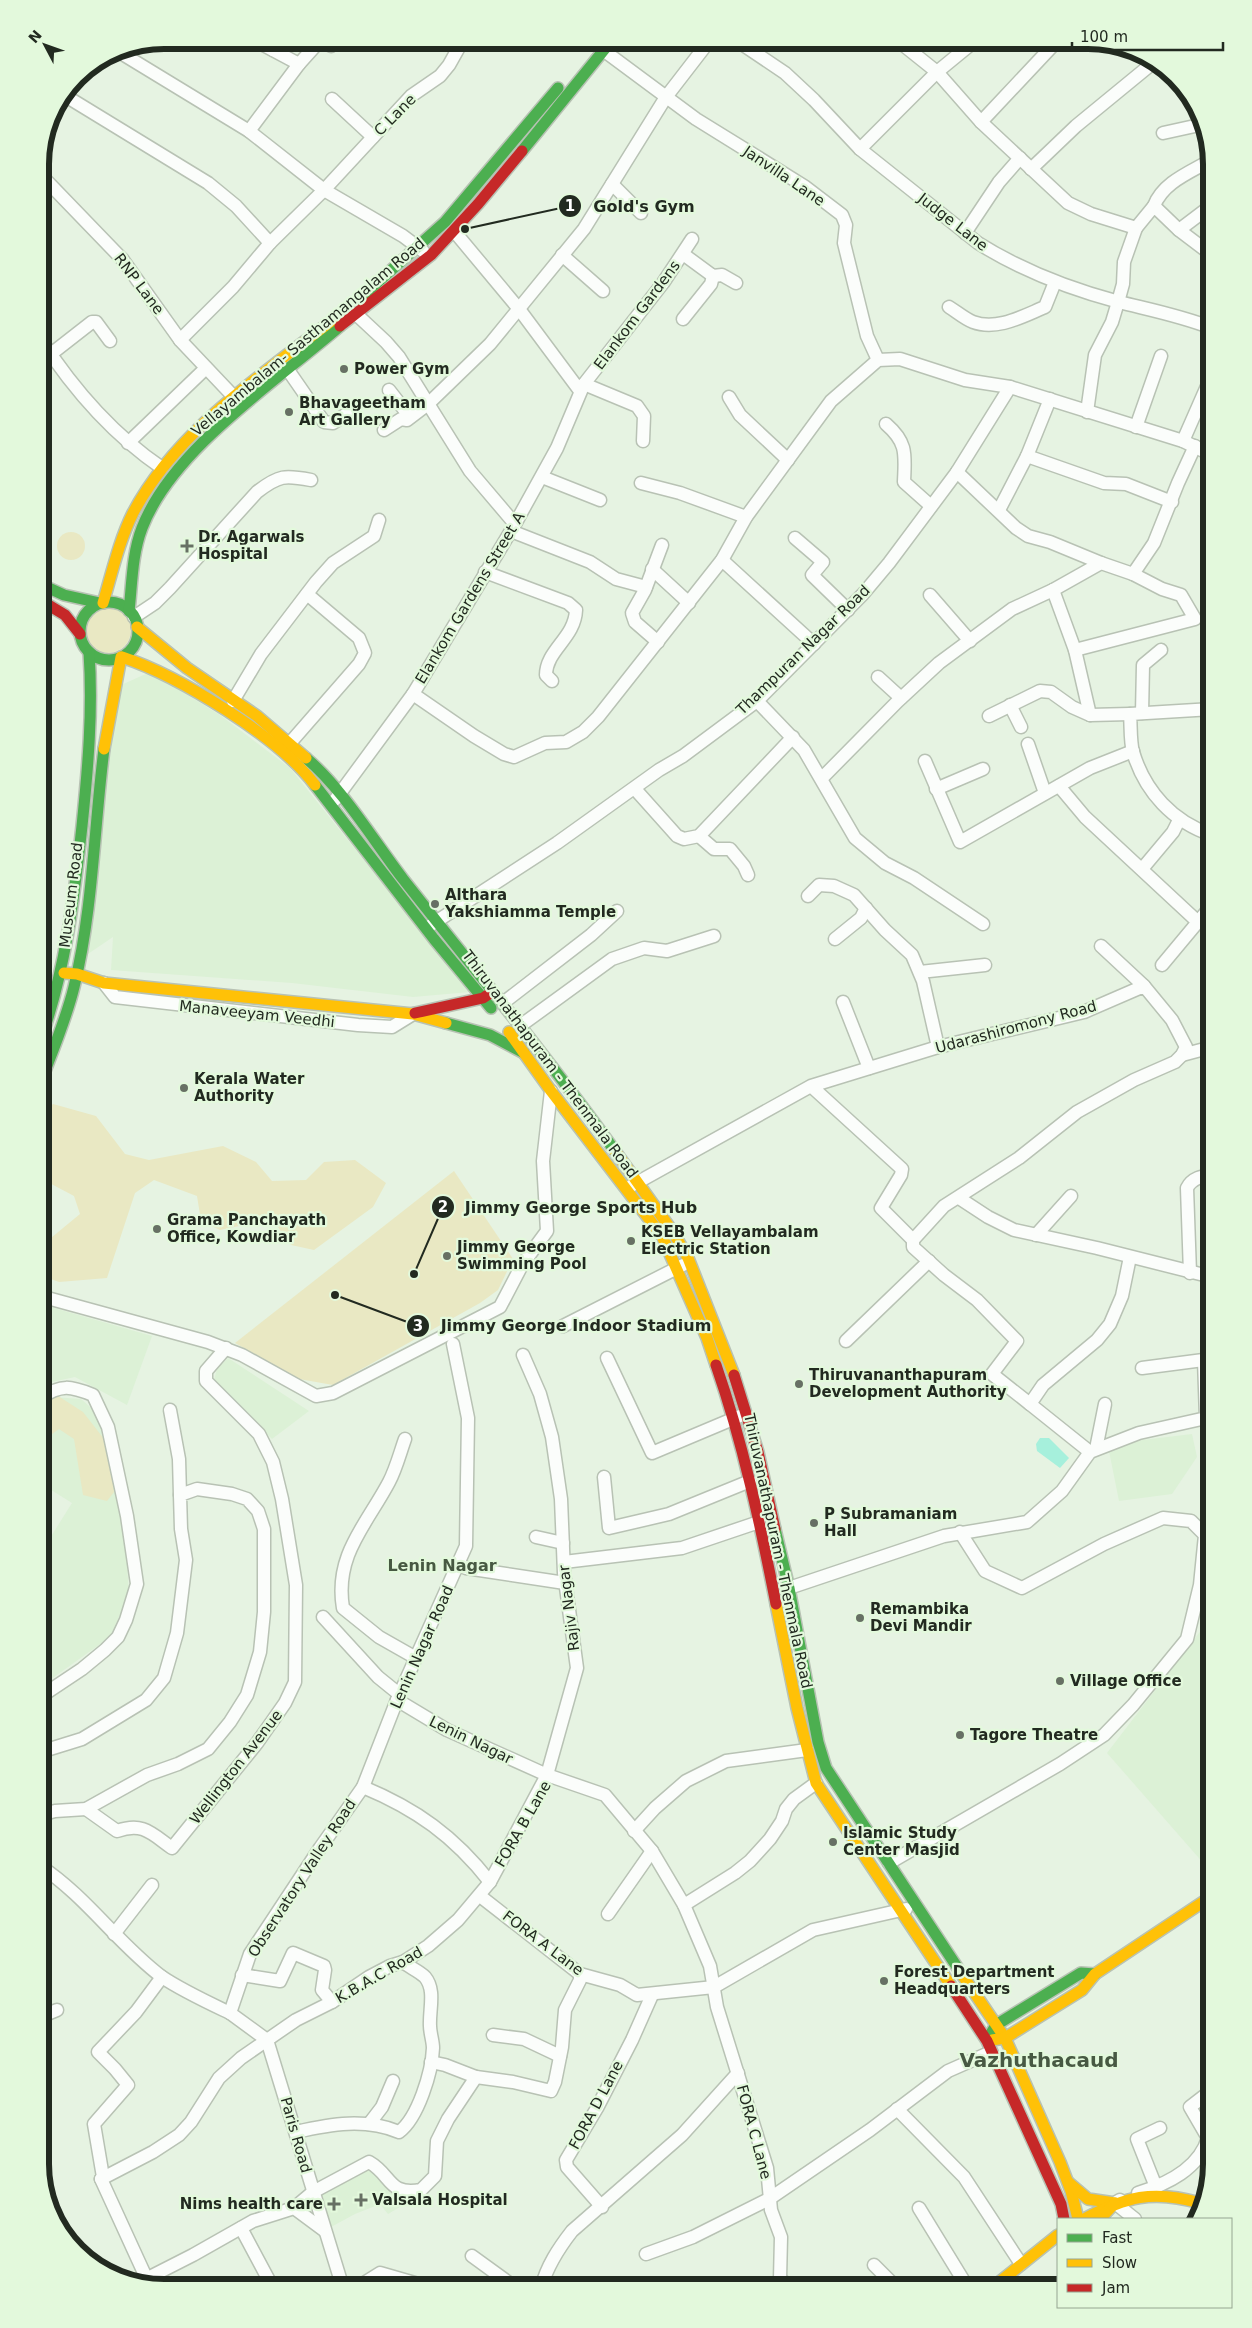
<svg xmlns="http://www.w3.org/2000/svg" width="1252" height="2328" viewBox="0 0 1252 2328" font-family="'DejaVu Sans',sans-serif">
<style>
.built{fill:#dcf1d6}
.green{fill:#e9e8c3}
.water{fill:#a6f0dc}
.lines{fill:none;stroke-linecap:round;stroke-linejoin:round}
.street-casing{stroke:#b8c2b4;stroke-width:15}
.fast-casing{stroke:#b8c2b4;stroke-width:14}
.slow-casing{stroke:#b8c2b4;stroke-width:14}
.jam-casing{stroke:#b8c2b4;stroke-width:14}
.street{stroke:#fbfdfb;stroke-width:12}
.fast{stroke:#4caf50;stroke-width:11}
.slow{stroke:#ffc107;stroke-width:11}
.jam{stroke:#c62828;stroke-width:11}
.poi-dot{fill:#677064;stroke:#e3f9dc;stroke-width:2}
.labels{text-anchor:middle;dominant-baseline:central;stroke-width:4.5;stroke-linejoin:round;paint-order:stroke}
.street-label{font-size:15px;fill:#222a20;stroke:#e3f9dc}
.poi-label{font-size:15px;font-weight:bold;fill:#222a20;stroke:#e3f9dc;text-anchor:start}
.neighbourhood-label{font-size:16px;font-weight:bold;fill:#475942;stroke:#e3f9dc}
.district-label{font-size:20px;font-weight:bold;fill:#475942;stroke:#e3f9dc}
.rim{fill:none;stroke:#222a20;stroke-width:6}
.leader{fill:none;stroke:#222a20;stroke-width:2}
.callout-dot{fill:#222a20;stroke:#e3f9dc;stroke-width:2}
.mark-label{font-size:15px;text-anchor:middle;font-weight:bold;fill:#fff}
.callout-label{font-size:16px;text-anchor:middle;font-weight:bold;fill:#222a20;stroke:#e3f9dc;stroke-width:4.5;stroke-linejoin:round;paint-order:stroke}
</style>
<rect width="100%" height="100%" fill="#e6f3e2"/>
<g class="built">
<polygon points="150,672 220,715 290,768 470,992 413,997 292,983 111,970 113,937 85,956 119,686"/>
<polygon points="40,1304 152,1336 127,1405 75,1377 47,1383 40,1388"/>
<polygon points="228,1358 309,1411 272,1439 214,1380 217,1369"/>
<polygon points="54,1397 81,1399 98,1414 124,1518 129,1594 110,1637 40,1687 40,1623 45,1606 40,1603 40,1554 72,1503 40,1483 40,1406"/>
<polygon points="1192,1434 1197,1457 1172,1494 1119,1501 1109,1451 1142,1440"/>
<polygon points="1212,1616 1212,1873 1107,1753"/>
<polygon points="369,2164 401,2195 405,2204 388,2214 380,2204 355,2214 331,2227 315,2192"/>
</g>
<g class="green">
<circle cx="71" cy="546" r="14"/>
<circle cx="108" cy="630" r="23"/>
<polygon points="53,1104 96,1116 125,1154 149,1160 223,1146 256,1162 272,1181 306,1180 324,1162 355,1160 386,1183 373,1207 314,1250 291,1245 272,1219 220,1230 201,1221 197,1196 154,1180 135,1193 107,1278 59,1282 40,1275 40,1247 80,1214 74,1196 40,1178 40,1118"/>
<polygon points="454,1171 513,1259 498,1290 480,1303 333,1385 299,1379 235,1343"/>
<polygon points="55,1394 83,1412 108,1444 114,1492 107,1501 83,1495 74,1439 59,1429 40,1443 40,1402"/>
</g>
<polygon class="water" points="1040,1438 1049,1438 1069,1458 1060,1468 1037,1451 1036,1444"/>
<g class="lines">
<g class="street-casing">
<g id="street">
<path d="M736 40 785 73 814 100 860 149 978 243C1021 270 1070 289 1119 302 1151 310 1182 316 1212 328"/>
<polyline points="897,40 937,72 981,122 1068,203 1091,214 1136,228 1154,206 1179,230 1212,255"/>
<polyline points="331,46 333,40"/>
<polyline points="116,50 249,131 324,190 403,236 423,251"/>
<polyline points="273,50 281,40"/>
<polyline points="603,50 696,119 804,186 842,215 846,225 844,243 867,336 878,360"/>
<polyline points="299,64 317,44"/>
<polyline points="64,95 208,183 236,206 270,243"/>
<polyline points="332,99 373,137"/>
<polyline points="981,122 1058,40"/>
<polyline points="249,131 299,64 254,40"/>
<polyline points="1163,133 1204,124"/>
<polyline points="860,149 937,72 976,40"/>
<polyline points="1031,169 1076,126 1154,62"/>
<polyline points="40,174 123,260 180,340 234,397"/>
<polyline points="612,184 641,213"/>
<path d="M1154 206C1163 182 1191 172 1211 160"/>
<polyline points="1179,230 1212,205"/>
<polyline points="454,231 519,309 580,391"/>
<polyline points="965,233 999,182 1020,158"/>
<polyline points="683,254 713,276 722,275 736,283"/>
<polyline points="562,255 603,291"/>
<path d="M949 307C957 312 965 319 973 322 997 331 1023 316 1045 307L1055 282"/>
<polyline points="356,314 386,342 399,357 470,471 515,524"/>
<polyline points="683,319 711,284 713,276"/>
<path d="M40 338C73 389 112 434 162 468"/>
<polyline points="180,340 233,287 270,243 324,190 411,96 440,76 449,65 463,40"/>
<polyline points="51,354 92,322 96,322 110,341"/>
<polyline points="288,370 324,422 333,423 348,413"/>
<polyline points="584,384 637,406 644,416 643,441"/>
<polyline points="389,390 410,417"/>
<polyline points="729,397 740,415 788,460"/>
<polyline points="1087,412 1095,355 1112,322 1118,302 1123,284 1124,262 1136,228"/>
<path d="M886 424C908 443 905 455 904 482L931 506"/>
<polyline points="1136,427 1161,356"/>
<polyline points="384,430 401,419 407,420 428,404 490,344 584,229 666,97 710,40"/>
<polyline points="1183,441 1212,375"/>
<polyline points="128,443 206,368"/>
<polyline points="1027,456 1104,483 1126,484 1172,502"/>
<polyline points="957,472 1016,528 1028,536 1050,542 1101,563"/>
<polyline points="542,477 600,500"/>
<polyline points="641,483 680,493 746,517"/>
<polyline points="999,510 1027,456 1050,399"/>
<polyline points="511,531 590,562 616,579 646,587"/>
<polyline points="795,538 823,562 812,575 848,610"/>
<polyline points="722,560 814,644"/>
<polyline points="652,569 689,603"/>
<path d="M485 572 568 603 576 610C575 638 546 650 546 675L552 681"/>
<polyline points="1053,590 1075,650 1090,715"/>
<polyline points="930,595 970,641"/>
<path d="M134 617 155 603 170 588 257 492C279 475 285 475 311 480"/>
<polyline points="658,642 635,622 632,613 645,590 662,545"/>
<polyline points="1075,650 1195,619 1181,595 1162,589 1133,574"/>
<polyline points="878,677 901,698"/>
<polyline points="413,694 474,736 504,754 514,757 545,743 566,742 583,732 598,717 722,560 746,517 831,401 878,360 900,359 965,380 1010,387 1183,441 1212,455"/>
<polyline points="233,701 261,654 316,582 333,563 374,536 379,520"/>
<polyline points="757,701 804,750 855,838 885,863 914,878 983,924"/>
<polyline points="1010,705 1021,727"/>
<polyline points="1142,713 1143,665 1161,650"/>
<polyline points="989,716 1040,691 1051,692 1072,707 1090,715 1130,714"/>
<polyline points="290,743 359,664 365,653 359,638 307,594"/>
<polyline points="1028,744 1045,793"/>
<polyline points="925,761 960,842 1090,768 1133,751"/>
<polyline points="822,778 898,701 939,663 1012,609 1053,590 1101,563 1133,574 1154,543 1178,483 1195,446"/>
<polyline points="1059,786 1085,817 1198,922"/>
<polyline points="635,789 677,836 684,839 699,836 793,737"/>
<polyline points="936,789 983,769"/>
<polyline points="335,800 413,694 515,524 557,448 584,384 663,283 692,239"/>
<path d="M1212 835C1173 822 1145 792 1133 752 1130 741 1131 726 1130 714L1212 709"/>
<polyline points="699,836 714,849 730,849 744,866 748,875"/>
<polyline points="1142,869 1173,832 1179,820"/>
<polyline points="808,896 819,885 834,886 854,895 885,930 912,955 923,981 938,1047"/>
<polyline points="431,925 557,843 659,770 683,756 757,701 863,594 889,563 957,472 1010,387"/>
<polyline points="835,939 861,918 866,908"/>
<polyline points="1101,946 1144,986"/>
<polyline points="1162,965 1212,905"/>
<polyline points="920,972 985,965"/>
<polyline points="104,983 115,997 358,1025 392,1027 413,1014"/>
<polyline points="843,1002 869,1068"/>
<polyline points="503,1003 591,935 617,911"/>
<polyline points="520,1026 612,959 644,948 667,951 714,936"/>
<polyline points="1182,1055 1212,1047"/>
<polyline points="631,1186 811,1086 938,1047 1084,1012 1144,986 1172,1020 1186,1047 1182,1055 1175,1062 1134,1080 1077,1112 1019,1158 944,1206 913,1240 881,1208 901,1175 902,1169 811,1086"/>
<polyline points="959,1198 988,1217 1014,1230 1097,1248 1212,1277"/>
<polyline points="1036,1235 1071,1196"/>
<polyline points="913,1240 913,1247 944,1275 977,1300 1017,1341 992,1374 1030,1404"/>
<path d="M1190 1273 1187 1188C1192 1178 1202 1176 1212 1175"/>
<polyline points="40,1296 208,1342 242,1355 316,1396 333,1393 500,1307 522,1265 547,1231 543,1161 551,1091"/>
<polyline points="563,1326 683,1265"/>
<polyline points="846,1341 929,1261"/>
<polyline points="607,1358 652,1453 740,1416"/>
<polyline points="1142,1368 1211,1359"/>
<polyline points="170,1410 179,1459 180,1495"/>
<path d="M405 1439C400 1453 396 1469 389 1482 367 1524 334 1555 343 1608L379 1637 416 1658"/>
<polyline points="1096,1449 1105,1404"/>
<polyline points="1090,1452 1030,1404 1043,1385 1097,1340 1110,1324 1122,1296 1130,1257"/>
<polyline points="604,1477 609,1528 669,1514 750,1481"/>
<polyline points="536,1537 563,1543"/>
<polyline points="564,1562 682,1548 759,1522"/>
<polyline points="459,1564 466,1568 565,1583"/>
<polyline points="789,1588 944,1536 1027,1522 1062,1491 1090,1452 1139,1433 1206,1418 1204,1360"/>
<polyline points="323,1617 378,1677 399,1694"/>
<path d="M40 1697 82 1669 105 1650 118 1637 126 1620 137 1584 127 1516 108 1427 93 1395C70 1386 62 1384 40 1398"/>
<polyline points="397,1700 447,1730 547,1775 577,1668 564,1573 561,1499 552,1437 540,1394 523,1355"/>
<path d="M363 1787C416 1809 454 1836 490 1882"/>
<path d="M86 1809 117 1831C143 1822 151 1833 172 1848L257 1743 285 1703 295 1682 296 1585 282 1499 273 1462 259 1434 206 1381V1371L226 1348"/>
<polyline points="40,1815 55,1811 86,1809 147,1775 178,1764 208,1749 230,1722 247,1695 260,1652 264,1612 264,1529 258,1511 247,1499 232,1494 197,1489 180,1495 181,1529 186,1560 177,1633 164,1678 146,1700 82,1739 40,1752"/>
<polyline points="634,1831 655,1808 686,1781 726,1761 807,1750"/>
<polyline points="889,1863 1060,1764 1104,1735 1133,1705 1187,1639 1200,1585 1205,1535 1191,1521 1163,1518 1104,1544 1022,1588 985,1571 960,1532"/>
<path d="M40 1866C86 1896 118 1944 162 1977 183 1991 207 2002 230 2013"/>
<polyline points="480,1896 580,1974 620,1985 637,1995 714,1987 813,1930 906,1909"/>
<polyline points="684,1905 735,1873 750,1861 770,1839 782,1821 786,1809 794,1799 816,1783"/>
<polyline points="608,1914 652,1851"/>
<polyline points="114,1934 152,1885"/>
<polyline points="242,1975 280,1981 293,1953 324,1966 325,1970 322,1990 332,2002"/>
<polyline points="40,2017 57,2010"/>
<polyline points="493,2035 524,2039 560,2056"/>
<polyline points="267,2040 230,2013 250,1954 320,1848 363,1787 397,1700 466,1546 468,1418 453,1344"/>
<polyline points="267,2040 343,2288"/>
<polyline points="431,2062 445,2065 476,2077 513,2082 551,2091 555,2082 562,2047 565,2010 580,1980 580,1974"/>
<polyline points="897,2109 964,2177 1021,2264"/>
<polyline points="369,2124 382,2107 393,2081"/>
<path d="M296 2132C331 2124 365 2118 399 2132 418 2118 432 2072 433 2048 433 2041 430 2033 430 2026 429 2010 436 1990 425 1977 419 1971 409 1967 403 1962"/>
<polyline points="101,2179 103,2177 94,2124 128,2085 115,2069 98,2052 136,2012 162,1977"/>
<polyline points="1156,2187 1137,2139 1160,2128"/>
<path d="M1138 2193C1167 2184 1199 2169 1208 2138L1190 2107 1212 2090"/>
<polyline points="1120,2200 1115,2203 1135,2219"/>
<polyline points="602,2207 567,2167 566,2160 597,2108 632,2040 652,1995"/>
<path d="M294 2208 313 2192 369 2162C392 2175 388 2196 421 2190L435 2176 437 2141 448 2119 476 2077"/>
<polyline points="919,2208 968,2288"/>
<polyline points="241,2228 273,2288"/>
<polyline points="646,2254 693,2237 769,2199 870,2130 948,2071 991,2052"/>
<polyline points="472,2256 516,2288"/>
<polyline points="874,2265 897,2288"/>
<polyline points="780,2279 792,2288"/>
<polyline points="140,2282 193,2255 253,2221 294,2208 325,2231"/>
<polyline points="150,2286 101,2179 153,2152 179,2135 191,2122 219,2078 241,2058 296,2020 332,2002 369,1977 390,1966 403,1962 428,1946 458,1920 490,1882 547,1775 605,1795 652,1851 684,1905 710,1966 717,2007 767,2168 771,2210 781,2237 780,2279 775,2288"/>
<polyline points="356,2288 380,2273 432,2288"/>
<path d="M541 2288C547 2266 558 2249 572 2231L682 2135 738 2073"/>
</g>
</g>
<g class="fast-casing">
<g id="fast">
<polyline points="522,151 612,40"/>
<polyline points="359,299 445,222 558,88"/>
<polyline points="40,584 64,595 100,603"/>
<circle cx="109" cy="631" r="29"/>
<path d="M129 611C132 584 132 554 142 528 172 449 277 381 340 326"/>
<path d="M306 758C343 789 373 840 403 879 474 969 548 1058 615 1151"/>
<polyline points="315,785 434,939 491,1008"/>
<polyline points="446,1023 490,1035 524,1053"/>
<path d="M40 1042C65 972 74 900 82 826 88 768 93 710 89 652"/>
<path d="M40 1084C52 1052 66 1020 74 987 93 910 94 828 104 749"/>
<polyline points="775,1529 789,1588 818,1742 826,1768 963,1976"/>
<polyline points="990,2035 996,2025 1081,1973 1095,1974"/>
</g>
</g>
<g class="slow-casing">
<g id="slow">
<path d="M103 603C112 573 119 541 133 513 177 430 262 375 334 319"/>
<polyline points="137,627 187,668 257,716 306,758"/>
<path d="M122 657C179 676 279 737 315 785"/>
<polyline points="104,749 121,657"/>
<polyline points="64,973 77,974 104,983 413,1014 446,1023"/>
<polyline points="509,1032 551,1091 662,1236 707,1338 716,1365"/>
<polyline points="615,1151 673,1232 688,1258 734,1375"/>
<polyline points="776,1604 797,1708 816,1783 951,1986"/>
<polyline points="963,1976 1005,2038 1060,2162 1071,2191 1078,2219"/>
<polyline points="992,2040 1005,2038 1082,1990 1095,1974 1212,1896"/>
<polyline points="1068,2182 1088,2199 1115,2203"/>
<path d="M1084 2219C1126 2197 1152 2189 1200 2203"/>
<polyline points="1100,2219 1115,2203"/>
<polyline points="992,2288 1058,2235"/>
</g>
</g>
<g class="jam-casing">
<g id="jam">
<polyline points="340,326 431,255 478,204 522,151"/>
<polyline points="40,600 65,615 80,634"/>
<polyline points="415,1013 483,998 492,992"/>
<path d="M716 1365C743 1443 760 1523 776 1604"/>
<polyline points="734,1375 758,1452 775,1529"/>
<polyline points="951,1986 987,2041 1061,2204 1064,2219"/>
</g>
</g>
<use href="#street" class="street"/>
<use href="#fast" class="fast"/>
<use href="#slow" class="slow"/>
<use href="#jam" class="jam"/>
</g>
<g class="poi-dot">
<circle cx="344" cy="369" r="5"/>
<circle cx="289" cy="412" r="5"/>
<path d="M184.5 538.5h5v5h5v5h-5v5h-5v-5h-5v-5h5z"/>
<circle cx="435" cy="904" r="5"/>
<circle cx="184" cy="1088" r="5"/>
<circle cx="157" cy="1229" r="5"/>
<circle cx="631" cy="1241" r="5"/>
<circle cx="447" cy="1256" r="5"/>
<circle cx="799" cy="1384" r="5"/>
<circle cx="814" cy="1523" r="5"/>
<circle cx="860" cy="1618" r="5"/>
<circle cx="1060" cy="1681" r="5"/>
<circle cx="960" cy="1735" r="5"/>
<circle cx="833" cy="1842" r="5"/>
<circle cx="884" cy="1981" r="5"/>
<path d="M358.5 2192.5h5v5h5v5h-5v5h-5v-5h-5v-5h5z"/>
<path d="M331.5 2196.5h5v5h5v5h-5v5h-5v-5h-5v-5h5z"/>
</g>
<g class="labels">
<g class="street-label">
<text transform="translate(395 115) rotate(-45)">C Lane</text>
<text transform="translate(784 176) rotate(34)">Janvilla Lane</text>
<text transform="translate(953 222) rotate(38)">Judge Lane</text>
<text transform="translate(139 284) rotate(53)">RNP Lane</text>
<text transform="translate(637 315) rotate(-53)">Elankom Gardens</text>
<text transform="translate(308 337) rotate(-40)">Vellayambalam- Sasthamangalam Road</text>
<text transform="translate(470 598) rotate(-59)">Elankom Gardens Street A</text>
<text transform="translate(803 650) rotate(-44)">Thampuran Nagar Road</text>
<text transform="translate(71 895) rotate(-83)">Museum Road</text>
<text transform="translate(257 1014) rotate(6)">Manaveeyam Veedhi</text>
<text transform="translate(1016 1027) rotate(-15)">Udarashiromony Road</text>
<text transform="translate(550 1064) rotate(53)">Thiruvanathapuram - Thenmala Road</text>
<text transform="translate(778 1551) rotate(78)">Thiruvanathapuram - Thenmala Road</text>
<text transform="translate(569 1608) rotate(-97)">Rajiv Nagar</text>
<text transform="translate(422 1647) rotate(-66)">Lenin Nagar Road</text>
<text transform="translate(471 1740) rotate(26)">Lenin Nagar</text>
<text transform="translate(236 1767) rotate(-52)">Wellington Avenue</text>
<text transform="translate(523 1824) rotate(-60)">FORA B Lane</text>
<text transform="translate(302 1878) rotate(-57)">Observatory Valley Road</text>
<text transform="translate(543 1943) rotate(37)">FORA A Lane</text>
<text transform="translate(379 1975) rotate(-30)">K.B.A.C Road</text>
<text transform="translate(596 2105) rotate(-62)">FORA D Lane</text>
<text transform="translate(754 2132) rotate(75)">FORA C Lane</text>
<text transform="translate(296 2135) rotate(74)">Paris Road</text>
</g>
<g class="poi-label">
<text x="354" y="369">Power Gym</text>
<text x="299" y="403">Bhavageetham<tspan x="299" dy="17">Art Gallery</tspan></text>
<text x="198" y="537">Dr. Agarwals<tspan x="198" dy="17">Hospital</tspan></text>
<text x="445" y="895">Althara<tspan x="445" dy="17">Yakshiamma Temple</tspan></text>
<text x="194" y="1079">Kerala Water<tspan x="194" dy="17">Authority</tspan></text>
<text x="167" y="1220">Grama Panchayath<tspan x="167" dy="17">Office, Kowdiar</tspan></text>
<text x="641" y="1232">KSEB Vellayambalam<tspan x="641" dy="17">Electric Station</tspan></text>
<text x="457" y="1247">Jimmy George<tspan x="457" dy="17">Swimming Pool</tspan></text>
<text x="809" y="1375">Thiruvananthapuram<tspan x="809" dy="17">Development Authority</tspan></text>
<text x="824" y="1514">P Subramaniam<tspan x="824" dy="17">Hall</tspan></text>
<text x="870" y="1609">Remambika<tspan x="870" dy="17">Devi Mandir</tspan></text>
<text x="1070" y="1681">Village Office</text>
<text x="970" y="1735">Tagore Theatre</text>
<text x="843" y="1833">Islamic Study<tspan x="843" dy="17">Center Masjid</tspan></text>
<text x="894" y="1972">Forest Department<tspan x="894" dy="17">Headquarters</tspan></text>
<text x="372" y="2200">Valsala Hospital</text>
<text x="323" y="2204" text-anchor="end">Nims health care</text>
</g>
<g class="neighbourhood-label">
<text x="442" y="1565">Lenin Nagar</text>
</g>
<g class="district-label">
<text x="1039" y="2060">Vazhuthacaud</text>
</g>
</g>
<path d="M0 0H1252V2328H0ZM164 49H1088A115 115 0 0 1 1203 164V2164A115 115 0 0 1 1088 2279H164A115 115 0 0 1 49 2164V164A115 115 0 0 1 164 49Z" fill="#e3f9dc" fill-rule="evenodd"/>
<path class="rim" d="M164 49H1088A115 115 0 0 1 1203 164V2164A115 115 0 0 1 1088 2279H164A115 115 0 0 1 49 2164V164A115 115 0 0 1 164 49Z"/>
<path class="leader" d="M465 229L570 206M414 1274L443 1207M335 1295L418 1326"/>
<g class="callout-dot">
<circle cx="465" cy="229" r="5"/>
<circle cx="414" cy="1274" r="5"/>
<circle cx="335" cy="1295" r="5"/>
<circle cx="570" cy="206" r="12"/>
<circle cx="443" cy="1207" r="12"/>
<circle cx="418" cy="1326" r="12"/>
</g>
<g class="mark-label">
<text x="570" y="211">1</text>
<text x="443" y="1212">2</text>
<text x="418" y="1331">3</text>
</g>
<g class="callout-label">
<text x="644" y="212">Gold's Gym</text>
<text x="581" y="1213">Jimmy George Sports Hub</text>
<text x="576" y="1331">Jimmy George Indoor Stadium</text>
</g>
<rect x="1057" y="2218" width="175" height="90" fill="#e3f9dc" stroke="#96a691"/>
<rect x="1067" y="2234" width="25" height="8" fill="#4caf50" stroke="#96a691"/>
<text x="1102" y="2243" font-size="15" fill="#222a20">Fast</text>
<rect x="1067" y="2259" width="25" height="8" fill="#ffc107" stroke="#96a691"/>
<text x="1102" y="2268" font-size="15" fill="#222a20">Slow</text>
<rect x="1067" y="2284" width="25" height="8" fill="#c62828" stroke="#96a691"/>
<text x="1102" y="2293" font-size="15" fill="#222a20">Jam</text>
<g transform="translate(45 45) rotate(311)" stroke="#e3f9dc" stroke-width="4" paint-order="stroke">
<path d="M0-4L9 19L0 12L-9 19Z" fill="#222a20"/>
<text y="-8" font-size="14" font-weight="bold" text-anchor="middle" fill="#222a20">N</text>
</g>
<path d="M1072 42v8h151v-8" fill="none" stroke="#222a20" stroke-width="2.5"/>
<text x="1080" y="42" font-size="15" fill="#222a20" stroke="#e3f9dc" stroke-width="4" paint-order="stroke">100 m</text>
</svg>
